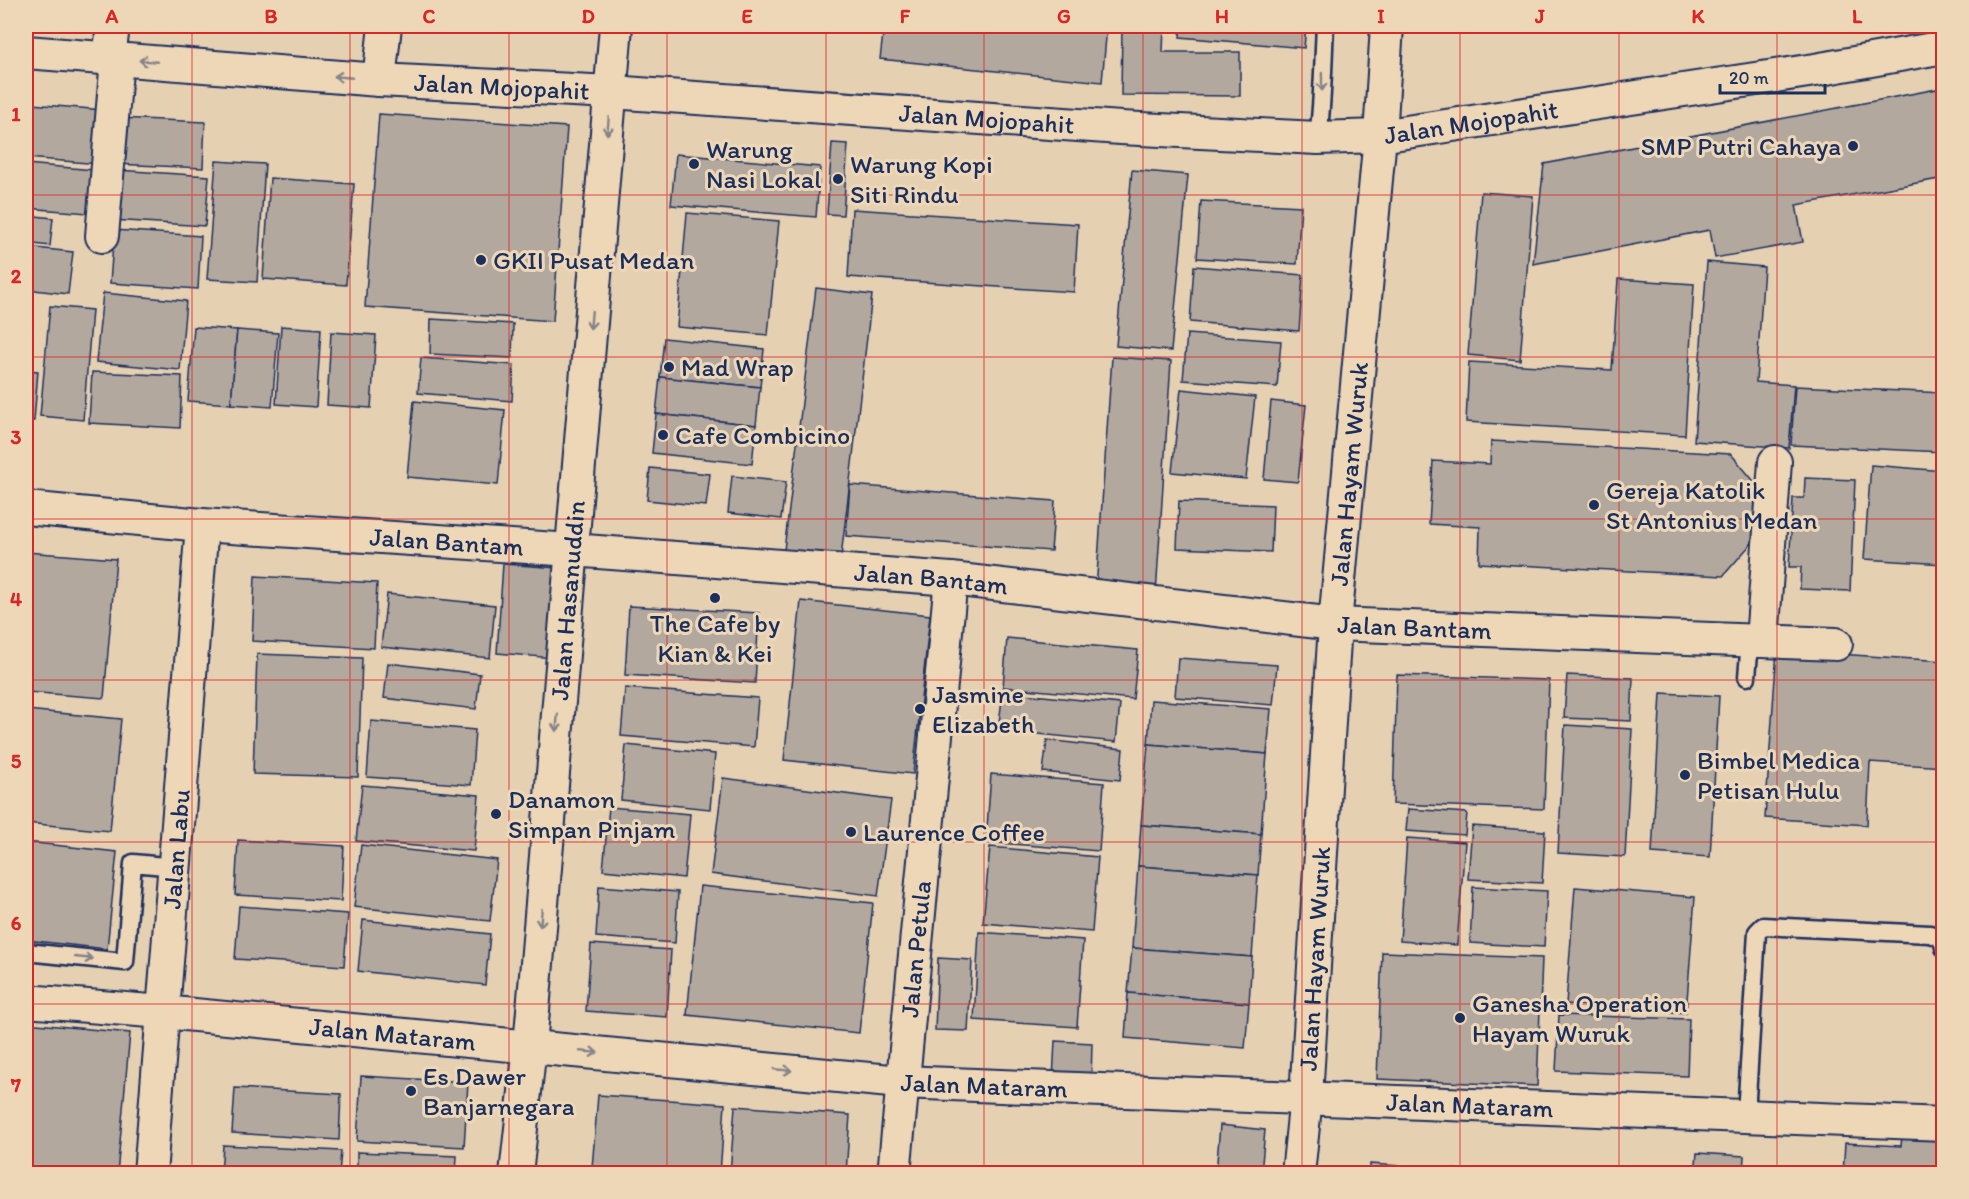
<svg xmlns="http://www.w3.org/2000/svg" width="1969" height="1199" viewBox="0 0 1969 1199" font-family="Itim,sans-serif">
<style>
.building{fill:#b3a89d;stroke:#1b2f5e;stroke-width:1.5}
.lines{fill:none;stroke-linecap:round;stroke-linejoin:round}
.service-casing{stroke:#1b2f5e;stroke-width:21}
.minor-casing{stroke:#1b2f5e;stroke-width:36}
.service{stroke:#eed7b6;stroke-width:16}
.minor{stroke:#eed7b6;stroke-width:32}
.oneway{stroke:#84838a}
.grid{fill:none;stroke:#d62828;stroke-width:1.5;stroke-opacity:0.55}
.poi-dot{fill:#1b2f5e;stroke:#eed7b6;stroke-width:2}
.labels{text-anchor:middle;dominant-baseline:central;stroke-width:6;stroke-linejoin:round;paint-order:stroke}
.street-label{font-size:26px;fill:#1b2f5e;stroke:#eed7b6}
.poi-label{font-size:26px;fill:#1b2f5e;stroke:#eed7b6;text-anchor:start}
.neatline{fill:none;stroke:#d62828;stroke-width:2}
.grid-label{font-size:20px;text-anchor:middle;font-weight:bold;fill:#d62828}
</style>
<rect width="100%" height="100%" fill="#e6d0b2"/>
<filter id="ink" filterUnits="userSpaceOnUse"><feTurbulence type="fractalNoise" baseFrequency=".0167" numOctaves="2"/><feDisplacementMap in="SourceGraphic" scale="12" xChannelSelector="R" yChannelSelector="G"/><feConvolveMatrix kernelMatrix="1 2 1 2 8 2 1 2 1" color-interpolation-filters="sRGB"/></filter>
<g filter="url(#ink)">
<g class="building">
<polygon points="722,26 758,26 758,29"/>
<polygon points="884,26 1107,26 1102,82 880,59"/>
<polygon points="1122,26 1164,26 1163,52 1240,52 1240,96 1121,95"/>
<polygon points="1181,26 1306,26 1304,48 1180,37"/>
<polygon points="1937,89 1944,127 1944,178 1796,205 1803,242 1715,258 1710,230 1533,264 1544,164"/>
<polygon points="31,104 104,110 100,164 26,158"/>
<polygon points="379,114 567,127 553,321 365,307"/>
<polygon points="118,118 205,122 203,168 116,164"/>
<polygon points="832,143 848,144 843,215 827,214"/>
<polygon points="676,154 820,167 816,217 671,205"/>
<polygon points="216,161 265,164 257,282 207,279"/>
<polygon points="26,164 105,171 101,214 26,208"/>
<polygon points="116,170 209,176 205,226 112,220"/>
<polygon points="1132,170 1188,175 1171,351 1116,346"/>
<polygon points="270,178 354,184 346,285 263,279"/>
<polygon points="1481,192 1533,196 1520,360 1468,355"/>
<polygon points="1201,201 1301,206 1297,264 1197,258"/>
<polygon points="852,209 1078,224 1074,292 848,277"/>
<polygon points="687,213 779,221 768,335 677,327"/>
<polygon points="26,215 53,218 50,246 26,243"/>
<polygon points="114,230 201,236 198,289 110,283"/>
<polygon points="26,247 73,252 68,294 26,289"/>
<polygon points="1707,262 1764,267 1756,382 1794,385 1789,448 1694,441"/>
<polygon points="1194,266 1303,275 1299,331 1190,322"/>
<polygon points="1618,279 1694,284 1685,435 1466,422 1469,362 1612,370"/>
<polygon points="816,288 872,295 841,557 784,550"/>
<polygon points="103,293 186,301 180,370 96,362"/>
<polygon points="50,306 92,310 83,420 40,416"/>
<polygon points="431,319 513,324 512,358 430,354"/>
<polygon points="281,326 321,329 316,407 276,404"/>
<polygon points="194,327 237,330 231,404 188,401"/>
<polygon points="237,330 278,333 272,407 231,404"/>
<polygon points="331,332 376,335 371,408 327,405"/>
<polygon points="1187,334 1281,341 1277,387 1183,380"/>
<polygon points="664,338 764,349 760,387 660,377"/>
<polygon points="1112,357 1171,361 1156,594 1096,590"/>
<polygon points="421,358 514,365 512,401 418,393"/>
<polygon points="26,370 38,371 34,421 26,420"/>
<polygon points="92,372 182,376 180,428 89,423"/>
<polygon points="660,377 760,387 756,425 656,414"/>
<polygon points="1795,386 1944,393 1944,452 1791,445"/>
<polygon points="1181,389 1255,397 1246,479 1172,472"/>
<polygon points="414,401 505,410 498,485 407,477"/>
<polygon points="1271,401 1306,405 1298,482 1264,479"/>
<polygon points="656,414 756,425 752,464 652,453"/>
<polygon points="1491,441 1731,454 1758,486 1757,537 1723,576 1479,563 1480,527 1429,524 1433,461 1490,464"/>
<polygon points="1871,465 1944,471 1944,564 1864,559"/>
<polygon points="650,468 710,474 706,506 647,500"/>
<polygon points="732,476 786,482 781,519 728,513"/>
<polygon points="1805,478 1855,480 1850,591 1800,589 1801,567 1789,567 1793,498 1804,498"/>
<polygon points="850,485 1055,501 1051,551 846,536"/>
<polygon points="1179,501 1273,505 1271,552 1177,548"/>
<polygon points="26,552 116,559 104,698 26,692"/>
<polygon points="503,564 559,568 553,658 497,653"/>
<polygon points="255,576 377,583 374,648 252,641"/>
<polygon points="387,594 495,605 490,658 381,647"/>
<polygon points="801,601 930,615 913,774 784,760"/>
<polygon points="629,606 759,613 755,683 625,675"/>
<polygon points="1007,638 1138,650 1133,699 1003,687"/>
<polygon points="1777,650 1944,661 1944,767 1870,762 1867,825 1765,818"/>
<polygon points="257,654 362,658 358,777 253,774"/>
<polygon points="1178,658 1277,665 1273,705 1175,697"/>
<polygon points="388,663 480,674 476,709 384,698"/>
<polygon points="1397,675 1549,680 1544,809 1393,804"/>
<polygon points="1567,675 1633,678 1631,721 1564,718"/>
<polygon points="625,688 758,698 754,747 621,736"/>
<polygon points="1003,692 1120,704 1116,742 998,730"/>
<polygon points="1661,693 1719,696 1710,857 1652,853"/>
<polygon points="1151,700 1271,709 1267,754 1148,744"/>
<polygon points="26,710 121,719 110,831 26,823"/>
<polygon points="371,721 475,730 471,785 367,777"/>
<polygon points="1565,725 1632,729 1625,857 1558,853"/>
<polygon points="1047,740 1123,749 1120,780 1043,772"/>
<polygon points="1148,744 1267,754 1261,834 1141,825"/>
<polygon points="626,745 715,754 710,809 621,800"/>
<polygon points="991,774 1104,783 1099,851 986,842"/>
<polygon points="723,778 891,800 878,896 711,874"/>
<polygon points="362,785 479,795 474,851 356,841"/>
<polygon points="609,807 690,814 684,878 603,870"/>
<polygon points="1408,809 1467,813 1465,835 1406,831"/>
<polygon points="1141,825 1261,834 1258,875 1138,866"/>
<polygon points="1472,826 1545,831 1542,883 1468,879"/>
<polygon points="1407,838 1465,842 1457,945 1400,941"/>
<polygon points="238,840 344,846 341,901 235,895"/>
<polygon points="26,842 117,852 107,949 26,940"/>
<polygon points="361,845 497,860 490,921 354,907"/>
<polygon points="990,847 1098,857 1092,932 983,923"/>
<polygon points="1138,866 1258,875 1252,957 1132,948"/>
<polygon points="599,886 678,892 675,943 596,937"/>
<polygon points="700,886 873,903 859,1033 687,1015"/>
<polygon points="1473,887 1547,891 1544,947 1470,943"/>
<polygon points="1575,887 1695,897 1686,1013 1566,1004"/>
<polygon points="239,906 348,914 344,966 235,959"/>
<polygon points="363,920 490,934 485,985 358,971"/>
<polygon points="979,932 1083,940 1077,1027 974,1020"/>
<polygon points="591,944 671,950 667,1017 586,1011"/>
<polygon points="1132,948 1252,957 1249,1003 1128,993"/>
<polygon points="1382,952 1542,958 1537,1086 1377,1079"/>
<polygon points="938,958 972,960 968,1031 935,1030"/>
<polygon points="1128,993 1249,1003 1245,1048 1125,1038"/>
<polygon points="1559,1015 1689,1019 1687,1076 1556,1071"/>
<polygon points="26,1023 130,1033 117,1174 26,1174"/>
<polygon points="1055,1041 1092,1043 1091,1081 1053,1079"/>
<polygon points="361,1076 468,1082 464,1147 357,1141"/>
<polygon points="235,1088 341,1094 339,1140 232,1133"/>
<polygon points="598,1095 725,1104 720,1174 660,1174 592,1168"/>
<polygon points="735,1106 850,1115 846,1174 730,1174"/>
<polygon points="1220,1125 1265,1130 1261,1174 1216,1174"/>
<polygon points="1903,1127 1944,1129 1944,1174 1843,1174 1845,1143 1901,1146"/>
<polygon points="223,1145 341,1151 339,1174 221,1174"/>
<polygon points="357,1152 457,1156 456,1174 357,1174"/>
<polygon points="1697,1153 1744,1156 1743,1174 1695,1174"/>
<polygon points="1370,1164 1461,1170 1461,1174 1370,1174"/>
<polygon points="1657,1169 1690,1172 1690,1174 1657,1174"/>
<polygon points="958,1170 1020,1174 958,1174"/>
</g>
<g class="lines">
<g class="service-casing">
<g id="service">
<path d="M1318 138C1323 100 1323 63 1325 26"/>
<polyline points="1747,677 1750,641"/>
<polyline points="26,952 125,962 133,863 175,867"/>
<path d="M1746 1115 1757 932 1763 926 1930 934C1939 936 1943 939 1944 948"/>
</g>
</g>
<g class="minor-casing">
<g id="minor">
<path id="s1" d="M26 52 379 80 611 92 1121 128 1318 138 1380 136 1815 70 1944 47"/>
<polyline points="109,58 113,26"/>
<polyline points="379,80 385,26"/>
<polyline points="102,236 117,59"/>
<path id="s2" d="M26 508 202 525 572 550 951 579 1335 624 1836 644"/>
<polyline points="1762,641 1775,462"/>
<path id="s3" d="M26 1001 163 1012 901 1082 1944 1124"/>
<path id="s4" d="M150 1174 202 525"/>
<path id="s5" d="M516 1174 530 1046 616 26"/>
<path id="s6" d="M894 1174 951 579"/>
<path id="s7" d="M1298 1174 1306 1097 1335 624 1380 136 1387 26"/>
</g>
</g>
<use href="#service" class="service"/>
<use href="#minor" class="minor"/>
</g>
<defs><path id="oneway-shaft" d="M-6 0H5M1.5-3L5.5 0L1.5 3" fill="none" stroke-width="1.6" stroke-linecap="round" stroke-linejoin="round" transform="scale(1.5)"/></defs>
<g class="oneway">
<use href="#oneway-shaft" transform="translate(148 61) rotate(-175)"/>
<use href="#oneway-shaft" transform="translate(343 77) rotate(-175)"/>
<use href="#oneway-shaft" transform="translate(1322 82) rotate(89)"/>
<use href="#oneway-shaft" transform="translate(608 126) rotate(95)"/>
<use href="#oneway-shaft" transform="translate(591 320) rotate(95)"/>
<use href="#oneway-shaft" transform="translate(557 723) rotate(95)"/>
<use href="#oneway-shaft" transform="translate(541 918) rotate(95)"/>
<use href="#oneway-shaft" transform="translate(84 958) rotate(6)"/>
<use href="#oneway-shaft" transform="translate(589 1052) rotate(5)"/>
<use href="#oneway-shaft" transform="translate(783 1070) rotate(5)"/>
</g>
</g>
<path class="grid" d="M192 26V1174M350 26V1174M509 26V1174M667 26V1174M826 26V1174M984 26V1174M1143 26V1174M1302 26V1174M1460 26V1174M1619 26V1174M1777 26V1174M26 195H1944M26 357H1944M26 519H1944M26 680H1944M26 842H1944M26 1004H1944"/>
<g class="poi-dot">
<circle cx="1853" cy="146" r="6"/>
<circle cx="694" cy="164" r="6"/>
<circle cx="838" cy="179" r="6"/>
<circle cx="481" cy="260" r="6"/>
<circle cx="669" cy="367" r="6"/>
<circle cx="663" cy="435" r="6"/>
<circle cx="1594" cy="505" r="6"/>
<circle cx="715" cy="598" r="6"/>
<circle cx="920" cy="709" r="6"/>
<circle cx="1685" cy="775" r="6"/>
<circle cx="496" cy="814" r="6"/>
<circle cx="851" cy="832" r="6"/>
<circle cx="1460" cy="1018" r="6"/>
<circle cx="411" cy="1091" r="6"/>
</g>
<g class="labels">
<g class="street-label">
<text stroke="none"><textPath href="#s1" startOffset="477">Jalan Mojopahit</textPath></text>
<text stroke="none"><textPath href="#s1" startOffset="963">Jalan Mojopahit</textPath></text>
<text stroke="none"><textPath href="#s1" startOffset="1449">Jalan Mojopahit</textPath></text>
<text stroke="none"><textPath href="#s7" startOffset="702">Jalan Hayam Wuruk</textPath></text>
<text stroke="none"><textPath href="#s2" startOffset="422">Jalan Bantam</textPath></text>
<text stroke="none"><textPath href="#s2" startOffset="908">Jalan Bantam</textPath></text>
<text stroke="none"><textPath href="#s5" startOffset="576">Jalan Hasanuddin</textPath></text>
<text stroke="none"><textPath href="#s2" startOffset="1394">Jalan Bantam</textPath></text>
<text stroke="none"><textPath href="#s4" startOffset="326">Jalan Labu</textPath></text>
<text stroke="none"><textPath href="#s6" startOffset="226">Jalan Petula</textPath></text>
<text stroke="none"><textPath href="#s7" startOffset="216">Jalan Hayam Wuruk</textPath></text>
<text stroke="none"><textPath href="#s3" startOffset="368">Jalan Mataram</textPath></text>
<text stroke="none"><textPath href="#s3" startOffset="962">Jalan Mataram</textPath></text>
<text stroke="none"><textPath href="#s3" startOffset="1448">Jalan Mataram</textPath></text>
</g>
<g class="poi-label">
<text x="1841" y="146" text-anchor="end">SMP Putri Cahaya</text>
<text x="706" y="149">Warung<tspan x="706" dy="30">Nasi Lokal</tspan></text>
<text x="850" y="164">Warung Kopi<tspan x="850" dy="30">Siti Rindu</tspan></text>
<text x="493" y="260">GKII Pusat Medan</text>
<text x="681" y="367">Mad Wrap</text>
<text x="675" y="435">Cafe Combicino</text>
<text x="1606" y="490">Gereja Katolik<tspan x="1606" dy="30">St Antonius Medan</tspan></text>
<text x="715" y="623" text-anchor="middle">The Cafe by<tspan x="715" dy="30">Kian &amp; Kei</tspan></text>
<text x="932" y="694">Jasmine<tspan x="932" dy="30">Elizabeth</tspan></text>
<text x="1697" y="760">Bimbel Medica<tspan x="1697" dy="30">Petisan Hulu</tspan></text>
<text x="508" y="799">Danamon<tspan x="508" dy="30">Simpan Pinjam</tspan></text>
<text x="863" y="832">Laurence Coffee</text>
<text x="1472" y="1003">Ganesha Operation<tspan x="1472" dy="30">Hayam Wuruk</tspan></text>
<text x="423" y="1076">Es Dawer<tspan x="423" dy="30">Banjarnegara</tspan></text>
</g>
</g>
<rect width="1969" height="1199" fill="none" stroke="#eed7b6" stroke-width="66"/>
<path d="M1720 84v9h105v-9" fill="none" stroke="#1b2f5e" stroke-width="3"/>
<text x="1729" y="84" font-size="18" fill="#1b2f5e" stroke="#eed7b6" stroke-width="4.5" paint-order="stroke">20 m</text>
<rect x="33" y="33" width="1903" height="1133" class="neatline"/>
<g class="grid-label">
<text x="112" y="23">A</text>
<text x="271" y="23">B</text>
<text x="429" y="23">C</text>
<text x="588" y="23">D</text>
<text x="747" y="23">E</text>
<text x="905" y="23">F</text>
<text x="1064" y="23">G</text>
<text x="1222" y="23">H</text>
<text x="1381" y="23">I</text>
<text x="1540" y="23">J</text>
<text x="1698" y="23">K</text>
<text x="1857" y="23">L</text>
<text x="16" y="121">1</text>
<text x="16" y="283">2</text>
<text x="16" y="444">3</text>
<text x="16" y="606">4</text>
<text x="16" y="768">5</text>
<text x="16" y="930">6</text>
<text x="16" y="1092">7</text>
</g>
</svg>
